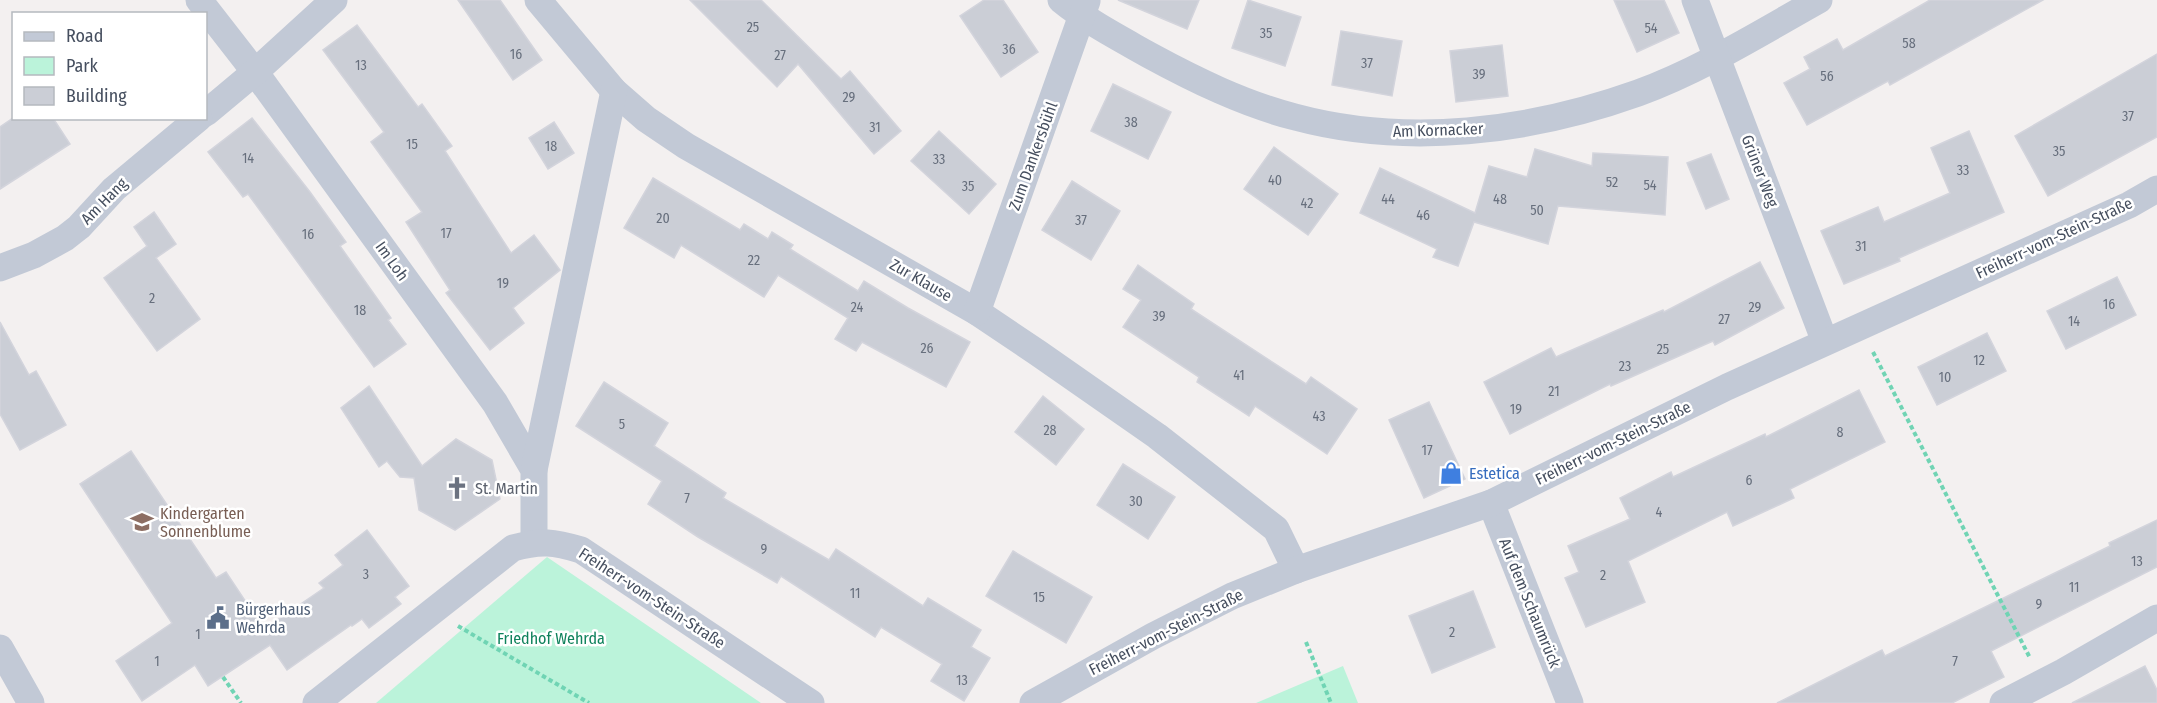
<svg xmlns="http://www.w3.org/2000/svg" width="2157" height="703" viewBox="0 0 2157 703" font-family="'Fira Sans Condensed',sans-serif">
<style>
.green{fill:#bbf3da}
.building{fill:#cbced6;stroke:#d3d4dc;stroke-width:1.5}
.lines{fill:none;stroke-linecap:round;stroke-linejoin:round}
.path{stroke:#70d4b4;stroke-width:4;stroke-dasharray:4.5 3;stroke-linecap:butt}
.street{stroke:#c2c9d6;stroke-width:27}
.labels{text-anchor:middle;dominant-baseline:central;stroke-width:5;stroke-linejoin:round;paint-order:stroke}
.number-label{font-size:14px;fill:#676f7d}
.street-label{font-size:16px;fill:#464f5f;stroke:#fff}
.shop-label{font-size:16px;fill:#366cbe;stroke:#fff;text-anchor:start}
.worship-label{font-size:16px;fill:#5b616d;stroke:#fff;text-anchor:start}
.education-label{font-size:16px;fill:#785e54;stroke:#fff;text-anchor:start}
.service-label{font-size:16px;fill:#4e5e75;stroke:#fff;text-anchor:start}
.park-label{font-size:16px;fill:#0f825c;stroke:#fff}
</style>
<rect width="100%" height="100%" fill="#f3f0f0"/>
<g class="green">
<polygon points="547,557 761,703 376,703"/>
<polygon points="1343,666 1358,703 1256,703"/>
</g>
<g class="building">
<polygon points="458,0 500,0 542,60 513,80"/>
<polygon points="690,0 761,0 841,79 850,71 901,131 874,154 798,64 777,87"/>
<polygon points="984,0 1003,0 1038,52 1001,77 960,16"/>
<polygon points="1118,0 1199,0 1187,29"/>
<polygon points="1248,0 1301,17 1285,66 1232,48"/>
<polygon points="1614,0 1664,0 1679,33 1637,52"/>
<polygon points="1930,0 2043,0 1890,85 1888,81 1807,125 1784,83 1810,69 1804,57 1837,39 1843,50"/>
<polygon points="357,25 418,107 422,104 452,146 445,151 511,253 534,235 560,270 513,308 524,323 490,350 446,293 450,290 406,222 422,212 371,142 384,132 323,50"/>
<polygon points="1341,31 1402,41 1392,96 1332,85"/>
<polygon points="1502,45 1508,96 1456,102 1450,51"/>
<polygon points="2157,54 2157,137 2048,196 2015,136"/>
<polygon points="1113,84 1171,112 1148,159 1091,131"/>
<polygon points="13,118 53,118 70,144 0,189 0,127"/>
<polygon points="252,118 310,192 346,242 340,246 391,318 388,320 406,344 374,367 248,194 243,197 208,152"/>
<polygon points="554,122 574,153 548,169 529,138"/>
<polygon points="939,131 996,184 969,214 911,161"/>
<polygon points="1969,131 2004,212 1899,258 1900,261 1844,284 1821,231 1878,207 1884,222 1950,193 1931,148"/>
<polygon points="1274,147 1338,194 1308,235 1244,189"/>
<polygon points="1535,149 1592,166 1593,153 1668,157 1665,215 1558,206 1548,244 1474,222 1458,266 1433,257 1437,249 1360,213 1380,168 1475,213 1489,166 1527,177"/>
<polygon points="1711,154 1729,199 1706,209 1687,163"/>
<polygon points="653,178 740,230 744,224 768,239 772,232 793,245 790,249 858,291 864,281 908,308 970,342 946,387 862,342 856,351 835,339 848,318 778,275 764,297 681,245 674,258 624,228"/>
<polygon points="1072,181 1120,211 1091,260 1042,230"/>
<polygon points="154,212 176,244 156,258 200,319 157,351 104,278 147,246 134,227"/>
<polygon points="1760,262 1784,308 1715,345 1713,341 1611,386 1610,384 1510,434 1484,382 1551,348 1556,357 1663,310 1664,312"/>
<polygon points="1138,265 1194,304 1191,309 1306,384 1311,377 1357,409 1327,454 1255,406 1249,416 1197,382 1199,377 1123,327 1141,300 1123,289"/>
<polygon points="2117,277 2136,315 2066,349 2047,311"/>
<polygon points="0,322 29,375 36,371 66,425 20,450 0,414"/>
<polygon points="1987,333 2006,371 1937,405 1918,367"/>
<polygon points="604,382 668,423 654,446 726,493 723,498 829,560 836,549 923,606 928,598 981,630 971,647 990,658 964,701 931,681 942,664 881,627 875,637 781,576 777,583 698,537 648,504 662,481 576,426"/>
<polygon points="369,386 422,466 456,439 492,460 500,499 455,530 419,510 414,478 400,477 387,461 379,467 341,408"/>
<polygon points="1859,390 1885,442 1790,489 1794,498 1733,526 1727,512 1628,561 1645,602 1586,627 1565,578 1579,572 1568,546 1630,519 1620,498 1671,472 1673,477 1765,434 1766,437"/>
<polygon points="1043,396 1084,429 1056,465 1015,432"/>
<polygon points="1429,402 1465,479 1424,498 1389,420"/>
<polygon points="131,451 216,578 226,572 264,629 324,588 319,583 343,565 335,555 367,530 409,586 395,597 401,604 369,628 362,619 352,626 351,625 287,670 270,645 208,686 195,665 142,701 116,661 172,623 80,484"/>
<polygon points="1123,464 1175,497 1148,539 1097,505"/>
<polygon points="2157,520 2157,567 1991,651 2004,677 1952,703 1777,703 1882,650 1885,656 2110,546 2109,543"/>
<polygon points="1013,551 1092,597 1066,643 986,596"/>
<polygon points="1473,591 1495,647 1432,673 1409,616"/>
<polygon points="2145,666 2157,690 2157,703 2072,703"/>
</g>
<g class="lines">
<g class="path">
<polyline points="1873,352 2030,658"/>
<polyline points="458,626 589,703"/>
<polyline points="1306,642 1331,703"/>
<polyline points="223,677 241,703"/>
</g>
<g class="street">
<polyline points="199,0 255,72 495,403 534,470 534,542"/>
<polyline points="538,0 614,91 646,119 686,146 977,312 1038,353 1157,436 1276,529 1296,570"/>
<path d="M1061 0C1088 22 1119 38 1149 55 1195 80 1244 104 1295 117 1407 147 1529 132 1638 93 1701 70 1760 33 1819 0"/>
<polyline points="1695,0 1825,342"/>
<polyline points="206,113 255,72 334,0"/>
<polyline points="0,268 34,255 65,238 79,227 114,189 199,118"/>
<polyline points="977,312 1087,1"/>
<polyline points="534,470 614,91"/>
<polyline points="1491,503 1570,703"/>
<polyline points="0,648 31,703"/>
<path d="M316 703 513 548C541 540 554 542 581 550L811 703"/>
<polyline points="1033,703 1153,636 1232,596 1296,570 1491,503 1727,387 2129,205 2157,189"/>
<polyline points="2003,703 2063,672 2157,618"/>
</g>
</g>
<defs>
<g id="shop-bare" transform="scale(1.8)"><path d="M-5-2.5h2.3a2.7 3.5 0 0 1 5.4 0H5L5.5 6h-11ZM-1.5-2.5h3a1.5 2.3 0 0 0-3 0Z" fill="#3f7fe0" stroke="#fff" stroke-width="2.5" paint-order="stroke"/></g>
<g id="church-bare" transform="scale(1.8)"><path d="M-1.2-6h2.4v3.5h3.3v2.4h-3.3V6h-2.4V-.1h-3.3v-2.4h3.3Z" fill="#6b7280" stroke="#fff" stroke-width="2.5" paint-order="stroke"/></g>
<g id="school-bare" transform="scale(1.8)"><path d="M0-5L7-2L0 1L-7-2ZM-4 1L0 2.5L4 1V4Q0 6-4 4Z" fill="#8d6e63" stroke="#fff" stroke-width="2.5" paint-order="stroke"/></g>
<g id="civic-bare" transform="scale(1.8)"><path d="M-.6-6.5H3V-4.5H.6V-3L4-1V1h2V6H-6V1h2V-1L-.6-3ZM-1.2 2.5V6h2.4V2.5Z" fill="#5c6f8a" stroke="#fff" stroke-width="2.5" paint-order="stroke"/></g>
</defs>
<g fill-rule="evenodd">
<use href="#shop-bare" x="1451" y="473"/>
<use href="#church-bare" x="457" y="488"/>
<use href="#school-bare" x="142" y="522"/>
<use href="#civic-bare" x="218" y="618"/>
</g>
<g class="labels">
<g class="number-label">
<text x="753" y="27">25</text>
<text x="1651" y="28">54</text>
<text x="1266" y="33">35</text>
<text x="1909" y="43">58</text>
<text x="1009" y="49">36</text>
<text x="516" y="54">16</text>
<text x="780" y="55">27</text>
<text x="1367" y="63">37</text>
<text x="361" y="65">13</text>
<text x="1479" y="74">39</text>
<text x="1827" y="76">56</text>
<text x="849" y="97">29</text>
<text x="2128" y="116">37</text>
<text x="1131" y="122">38</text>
<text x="875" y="127">31</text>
<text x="412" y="144">15</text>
<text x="551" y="146">18</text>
<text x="2059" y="151">35</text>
<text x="248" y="158">14</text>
<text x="939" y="159">33</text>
<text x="1963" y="170">33</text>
<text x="1275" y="180">40</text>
<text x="1612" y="182">52</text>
<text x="1650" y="185">54</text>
<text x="968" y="186">35</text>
<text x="1388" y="199">44</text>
<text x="1500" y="199">48</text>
<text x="1307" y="203">42</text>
<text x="1537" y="210">50</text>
<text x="1423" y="215">46</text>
<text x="663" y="218">20</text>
<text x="1081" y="220">37</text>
<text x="446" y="233">17</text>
<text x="308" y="234">16</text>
<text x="1861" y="246">31</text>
<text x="754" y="260">22</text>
<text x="503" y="283">19</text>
<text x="152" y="298">2</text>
<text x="2109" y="304">16</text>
<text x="857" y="307">24</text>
<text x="1755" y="307">29</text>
<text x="360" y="310">18</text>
<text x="1159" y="316">39</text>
<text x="1724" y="319">27</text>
<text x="2074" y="321">14</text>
<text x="927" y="348">26</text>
<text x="1663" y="349">25</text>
<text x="1979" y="360">12</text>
<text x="1625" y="366">23</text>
<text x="1239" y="375">41</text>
<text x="1945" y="377">10</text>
<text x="1554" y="391">21</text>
<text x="1516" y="409">19</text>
<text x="1319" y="416">43</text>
<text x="622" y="424">5</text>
<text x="1050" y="430">28</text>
<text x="1840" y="432">8</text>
<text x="1427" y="450">17</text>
<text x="1749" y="480">6</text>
<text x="687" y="498">7</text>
<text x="1136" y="501">30</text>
<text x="1659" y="512">4</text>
<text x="764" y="549">9</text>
<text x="2137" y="561">13</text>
<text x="366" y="574">3</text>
<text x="1603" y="575">2</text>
<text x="2074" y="587">11</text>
<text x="855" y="593">11</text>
<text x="1039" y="597">15</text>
<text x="2039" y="604">9</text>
<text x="1452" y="632">2</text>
<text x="198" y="634">1</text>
<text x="157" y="661">1</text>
<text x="1955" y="661">7</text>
<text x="962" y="680">13</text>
</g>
<g class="street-label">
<text transform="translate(1438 130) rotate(-2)">Am Kornacker</text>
<text transform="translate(1033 156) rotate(-70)">Zum Dankersbühl</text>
<text transform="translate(1760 171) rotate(69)">Grüner Weg</text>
<text transform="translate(104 201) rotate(-45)">Am Hang</text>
<text transform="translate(2054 238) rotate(-25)">Freiherr-vom-Stein-Straße</text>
<text transform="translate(392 261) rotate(54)">Im Loh</text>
<text transform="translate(921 280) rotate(30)">Zur Klause</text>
<text transform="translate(1613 443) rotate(-26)">Freiherr-vom-Stein-Straße</text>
<text transform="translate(652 598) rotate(33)">Freiherr-vom-Stein-Straße</text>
<text transform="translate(1530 603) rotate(68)">Auf dem Schaumrück</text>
<text transform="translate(1166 632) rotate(-27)">Freiherr-vom-Stein-Straße</text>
</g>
<g class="shop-label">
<text x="1469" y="473">Estetica</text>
</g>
<g class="worship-label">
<text x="475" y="488">St. Martin</text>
</g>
<g class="education-label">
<text x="160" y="513">Kindergarten<tspan x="160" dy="18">Sonnenblume</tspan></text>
</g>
<g class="service-label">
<text x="236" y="609">Bürgerhaus<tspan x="236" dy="18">Wehrda</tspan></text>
</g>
<g class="park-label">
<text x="551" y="638">Friedhof Wehrda</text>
</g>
</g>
<rect x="12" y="12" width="195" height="108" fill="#ffffff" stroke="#b5b9bf" stroke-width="1.5"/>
<rect x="24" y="32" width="30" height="9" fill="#c2c9d6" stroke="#b5b9bf" stroke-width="1.5"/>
<text x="66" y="42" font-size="18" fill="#464f5f">Road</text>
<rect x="24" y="57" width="30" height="18" fill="#bbf3da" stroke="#b5b9bf" stroke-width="1.5"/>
<text x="66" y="72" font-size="18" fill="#464f5f">Park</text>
<rect x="24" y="87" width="30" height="18" fill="#cbced6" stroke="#b5b9bf" stroke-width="1.5"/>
<text x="66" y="102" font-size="18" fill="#464f5f">Building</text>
</svg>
